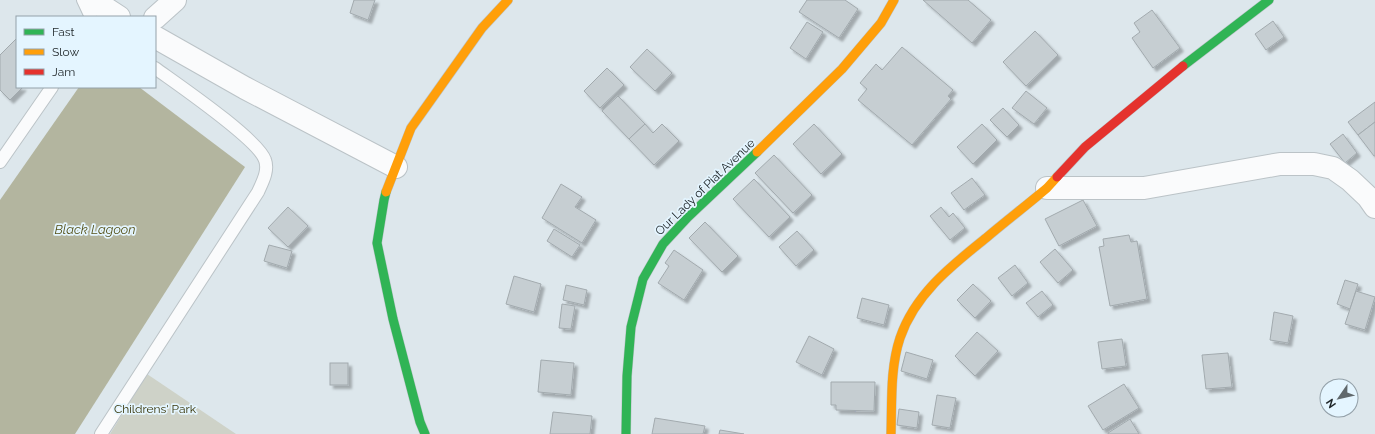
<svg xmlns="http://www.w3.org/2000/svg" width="1375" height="434" viewBox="0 0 1375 434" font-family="Raleway,sans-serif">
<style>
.green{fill:#ced2c8}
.water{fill:#b3b59f}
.building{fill:#c6ced2;stroke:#a2aaae;filter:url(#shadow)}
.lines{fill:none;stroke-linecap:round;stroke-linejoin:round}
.lane-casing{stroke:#bbc3c7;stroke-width:14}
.street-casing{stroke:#bbc3c7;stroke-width:24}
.fast-casing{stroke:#bbc3c7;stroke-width:10}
.slow-casing{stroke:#bbc3c7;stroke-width:10}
.jam-casing{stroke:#bbc3c7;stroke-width:10}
.lane{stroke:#fafbfc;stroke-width:12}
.street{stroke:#fafbfc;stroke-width:22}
.fast{stroke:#30b455;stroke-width:9}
.slow{stroke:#ff9f0a;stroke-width:9}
.jam{stroke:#e5322d;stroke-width:9}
.labels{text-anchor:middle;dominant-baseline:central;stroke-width:3.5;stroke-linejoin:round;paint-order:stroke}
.street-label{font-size:12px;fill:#1d2427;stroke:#e4f5ff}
.park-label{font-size:12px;fill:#373407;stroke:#e4f5ff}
.water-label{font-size:13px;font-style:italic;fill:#555118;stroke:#e4f5ff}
</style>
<defs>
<filter id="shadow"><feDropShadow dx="3.5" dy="3.5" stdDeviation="1" flood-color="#0004"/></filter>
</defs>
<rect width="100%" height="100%" fill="#dde7ec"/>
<polygon class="green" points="147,374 236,434 110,434"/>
<polygon class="water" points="79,87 139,87 245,167 75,434 0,434 0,200"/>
<g class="building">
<polygon points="354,0 375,0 368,20 350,13"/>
<polygon points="807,0 845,0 858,9 839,38 799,12"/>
<polygon points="923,0 968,0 991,20 972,43"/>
<polygon points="1152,10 1180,48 1153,68 1132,38 1140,32 1134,23"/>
<polygon points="1273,21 1284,37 1266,50 1255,34"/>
<polygon points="807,22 823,32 806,59 790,48"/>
<polygon points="1035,31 1058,55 1026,86 1003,62"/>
<polygon points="17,38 17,87 23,87 10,100 0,90 0,55"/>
<polygon points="902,47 953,90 948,96 951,99 912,145 858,100 867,89 860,83 876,64 882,70"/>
<polygon points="647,49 672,73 655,91 630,67"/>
<polygon points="607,68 624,85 600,108 584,91"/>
<polygon points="1026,91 1047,108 1034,124 1012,108"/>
<polygon points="618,96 645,124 629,139 602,111"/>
<polygon points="1375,102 1375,122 1358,135 1348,122"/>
<polygon points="1003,108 1019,125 1007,137 990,120"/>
<polygon points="1375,122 1375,156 1374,156 1358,135"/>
<polygon points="645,124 653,133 662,124 679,141 654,165 629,139"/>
<polygon points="814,124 842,154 821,174 793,144"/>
<polygon points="982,124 997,140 973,164 957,147"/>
<polygon points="1343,134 1357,153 1345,163 1330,144"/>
<polygon points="774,155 812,195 793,213 755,173"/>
<polygon points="972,178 985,195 964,210 951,193"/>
<polygon points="754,179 790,217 769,237 733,199"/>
<polygon points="561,184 582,197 575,207 596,220 582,243 542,218"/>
<polygon points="1083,200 1097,226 1059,246 1045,219"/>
<polygon points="288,207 308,226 288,247 268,228"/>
<polygon points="941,207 949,217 953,213 965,228 950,240 930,216"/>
<polygon points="705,222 738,256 722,272 689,238"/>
<polygon points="554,229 580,245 572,257 547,241"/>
<polygon points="797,231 814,250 796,266 779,247"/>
<polygon points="1129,235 1131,242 1137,241 1147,299 1110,306 1099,247 1104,246 1103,239"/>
<polygon points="269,245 292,251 287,268 264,261"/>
<polygon points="1055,249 1073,270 1058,283 1040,262"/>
<polygon points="674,250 703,270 684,300 658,283 669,266 665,263"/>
<polygon points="1015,265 1028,283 1012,296 998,278"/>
<polygon points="514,276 541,284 534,312 506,304"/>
<polygon points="1345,280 1358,284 1350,309 1337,304"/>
<polygon points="973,284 991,301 975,318 957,300"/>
<polygon points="566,285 587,290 584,305 563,300"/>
<polygon points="1042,291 1053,305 1038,317 1026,303"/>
<polygon points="1356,291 1375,297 1365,330 1345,324"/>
<polygon points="862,298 889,305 884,325 857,318"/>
<polygon points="562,304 575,306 571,329 559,328"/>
<polygon points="1274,312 1293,316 1288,343 1270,340"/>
<polygon points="977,332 998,351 975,376 955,356"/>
<polygon points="809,336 834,349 822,375 796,362"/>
<polygon points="1122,339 1126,366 1102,369 1098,342"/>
<polygon points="906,352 933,360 927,379 901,371"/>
<polygon points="1228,353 1232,387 1206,389 1202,355"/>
<polygon points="541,360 574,363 571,395 538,392"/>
<rect x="330" y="363" width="18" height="22"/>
<polygon points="831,382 875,382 874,411 836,410 836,405 831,405"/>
<polygon points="1124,384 1139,408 1103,430 1088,406"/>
<polygon points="937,395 956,398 950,428 932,425"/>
<polygon points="899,409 919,412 917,428 897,425"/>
<polygon points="553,412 592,416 590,434 550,434"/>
<polygon points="655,418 705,426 703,434 652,434"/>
<polygon points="1130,419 1139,434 1108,434 1108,433"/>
<polygon points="720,430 744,434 719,434"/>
</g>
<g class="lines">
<g class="lane-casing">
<g id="lane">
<polyline points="83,0 91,17"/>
<polyline points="0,162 52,87"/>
<path d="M101 434 258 192C262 183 269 171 265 160 258 139 177 84 155 68"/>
</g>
</g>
<g class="street-casing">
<g id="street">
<polyline points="93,0 119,17"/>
<polyline points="155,18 175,0"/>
<polyline points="155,37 245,88 396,167"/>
<polyline points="1047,188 1144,188 1280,164 1314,164 1333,168 1350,180 1368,197 1375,207"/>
</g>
</g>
<g class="fast-casing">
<g id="fast">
<polyline points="1183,66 1269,0"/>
<polyline points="386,192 384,200 377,243 393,319 420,422 425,434"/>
<polyline points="626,434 627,376 631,327 643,279 663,244 688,217 757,152"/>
</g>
</g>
<g class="slow-casing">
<g id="slow">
<polyline points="757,152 842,69 881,23 894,0"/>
<polyline points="386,192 411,128 482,28 508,0"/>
<path d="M891 434C892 402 890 368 900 338 915 294 951 266 986 238 1006 221 1027 205 1047 188L1057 177"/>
</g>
</g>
<g class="jam-casing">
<polyline id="jam" points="1057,177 1085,147 1183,66"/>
</g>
<use href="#lane" class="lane"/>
<use href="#street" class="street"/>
<use href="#fast" class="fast"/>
<use href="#slow" class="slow"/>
<use href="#jam" class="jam"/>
</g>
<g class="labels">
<g class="street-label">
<text transform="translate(705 187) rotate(-44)">Our Lady of Piat Avenue</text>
</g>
<g class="park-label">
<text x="155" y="409">Childrens' Park</text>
</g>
<g class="water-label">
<text x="95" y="229">Black Lagoon</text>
</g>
</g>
<rect x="16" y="16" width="140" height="72" fill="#e4f5ff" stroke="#94a1a9"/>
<rect x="24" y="29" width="20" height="6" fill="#30b455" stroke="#94a1a9"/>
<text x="52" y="36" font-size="12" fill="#1d2427">Fast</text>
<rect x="24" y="49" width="20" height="6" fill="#ff9f0a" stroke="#94a1a9"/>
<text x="52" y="56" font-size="12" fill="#1d2427">Slow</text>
<rect x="24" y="69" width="20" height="6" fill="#e5322d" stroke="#94a1a9"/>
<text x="52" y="76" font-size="12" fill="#1d2427">Jam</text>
<g transform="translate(1339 398) rotate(236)"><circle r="19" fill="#e4f5ff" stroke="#94a1a9"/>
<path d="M0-3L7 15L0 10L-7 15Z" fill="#60686c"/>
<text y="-6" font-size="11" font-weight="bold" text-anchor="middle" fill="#1d2427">N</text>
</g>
</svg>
